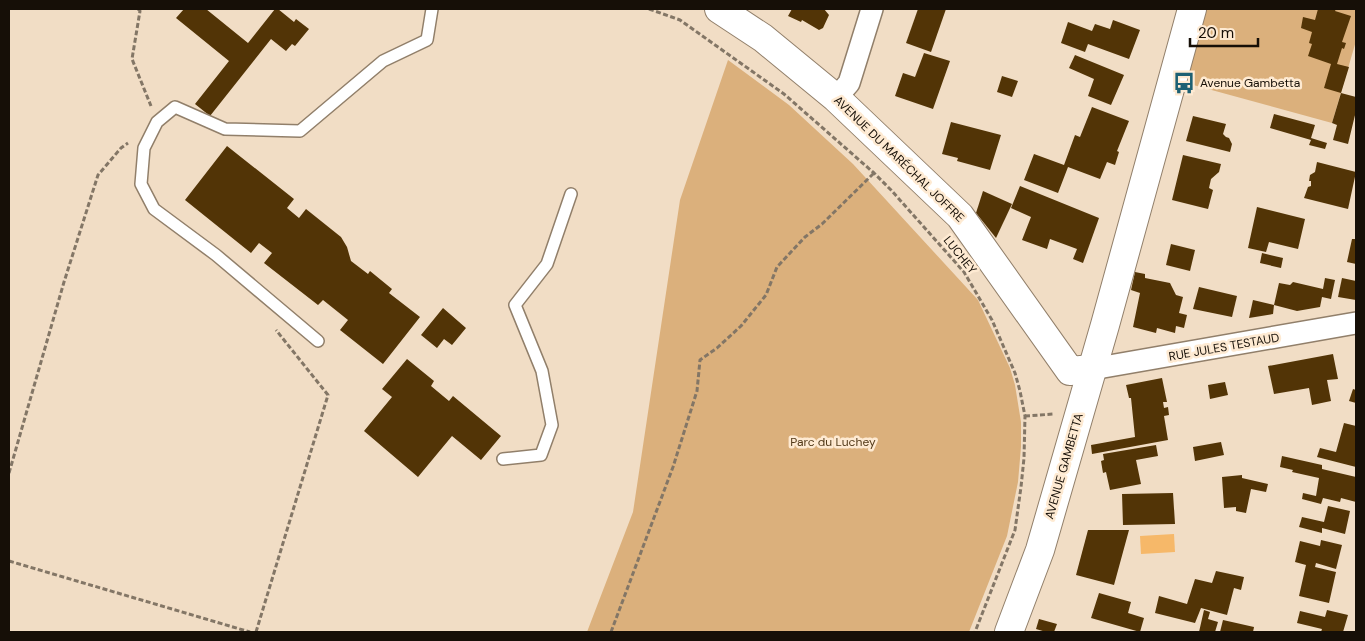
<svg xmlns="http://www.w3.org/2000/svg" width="1365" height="641" viewBox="0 0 1365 641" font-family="'DM Sans',sans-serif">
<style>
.green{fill:#dbb07c}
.water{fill:#f6b869}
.building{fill:#523406}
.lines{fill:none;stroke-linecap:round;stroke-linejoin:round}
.service-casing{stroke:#917f6a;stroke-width:14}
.minor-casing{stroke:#917f6a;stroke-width:24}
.tertiary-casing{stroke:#917f6a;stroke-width:30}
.path{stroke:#837666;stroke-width:3;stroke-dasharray:5 2.5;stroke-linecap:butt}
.service{stroke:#fff;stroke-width:11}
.minor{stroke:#fff;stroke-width:21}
.tertiary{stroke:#fff;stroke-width:28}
.labels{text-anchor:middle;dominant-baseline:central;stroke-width:5;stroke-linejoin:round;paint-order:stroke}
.poi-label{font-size:12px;fill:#160f07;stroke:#feead2;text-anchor:start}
.street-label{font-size:12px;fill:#160f07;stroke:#feead2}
.park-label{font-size:12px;fill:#523918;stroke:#feead2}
</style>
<rect width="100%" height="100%" fill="#f1ddc5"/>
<g class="green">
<polygon points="1206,9 1356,9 1356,41 1332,123 1186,83"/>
<polygon points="728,60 789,105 853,164 978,300 1010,368 1015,385 1021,422 1021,447 1018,482 1007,536 969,632 587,632 633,512 680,200"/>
</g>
<polygon class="water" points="1174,534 1175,552 1141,554 1140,536"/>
<g class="building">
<polygon points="184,9 206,9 248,43 275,9 278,9 294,22 296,19 309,29 295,46 292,44 286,51 271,39 210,116 195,104 229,61 176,18"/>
<polygon points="792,9 824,9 829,15 823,28 819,30 802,20 801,22 788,16"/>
<polygon points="918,9 946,9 931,52 906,43"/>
<polygon points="1318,9 1336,9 1335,11 1351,16 1342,42 1346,43 1344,49 1342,48 1337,64 1349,67 1341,93 1324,88 1331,64 1308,56 1312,44 1309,43 1312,32 1301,28 1303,17 1315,20"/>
<polygon points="1113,20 1140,30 1129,59 1088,44 1085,52 1061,43 1068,22 1092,31 1095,24 1110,29"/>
<polygon points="924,53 950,61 933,109 895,96 903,73 915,77"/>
<polygon points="1075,55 1124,75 1111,105 1088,96 1094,79 1069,68"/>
<polygon points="1002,76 1018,81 1012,97 997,92"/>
<polygon points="1341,93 1356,97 1356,111 1348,144 1333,140 1337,125 1332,123"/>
<polygon points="1092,107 1129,121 1117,151 1119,152 1115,165 1107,162 1100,179 1068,167 1058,193 1024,180 1034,154 1064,165 1075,135 1080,137"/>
<polygon points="1274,114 1315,125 1311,138 1327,143 1325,149 1309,145 1311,140 1270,128"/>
<polygon points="1193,116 1226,124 1223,134 1226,137 1229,138 1232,144 1230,152 1186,141"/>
<polygon points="951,122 1001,135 990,170 957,161 958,158 942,154"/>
<polygon points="227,146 294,199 287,208 299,218 306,209 341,237 347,247 351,261 368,274 370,271 392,289 389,293 420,317 383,364 340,330 348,320 323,300 318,305 264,263 272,253 259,243 251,253 185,200"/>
<polygon points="1183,155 1221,164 1219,172 1211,179 1209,188 1213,190 1208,209 1172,200"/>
<polygon points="1317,162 1356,172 1348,209 1304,198 1308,187 1311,186 1311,181 1309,181 1310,175 1315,172"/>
<polygon points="1020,186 1099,218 1083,263 1073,259 1077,249 1050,239 1047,249 1022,240 1031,217 1011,208"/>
<polygon points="983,191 1012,204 996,238 976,213"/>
<polygon points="1257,207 1305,219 1298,249 1269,242 1266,252 1248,248"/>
<polygon points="1352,239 1356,239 1356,264 1347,262"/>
<polygon points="1171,244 1195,250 1190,271 1166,265"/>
<polygon points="1262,253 1283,258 1281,268 1260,263"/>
<polygon points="1135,272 1145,274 1145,278 1170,283 1176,295 1183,297 1179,313 1187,315 1184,328 1176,326 1175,333 1157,328 1156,333 1133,327 1140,293 1131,290"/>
<polygon points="1325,278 1335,280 1331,299 1322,297 1320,307 1297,311 1274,305 1279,283 1290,285 1293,282 1323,289"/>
<polygon points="1342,278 1356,281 1356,300 1338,297"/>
<polygon points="1199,287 1237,296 1232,317 1193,309"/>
<polygon points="1253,300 1274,305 1273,314 1249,318"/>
<polygon points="443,308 466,328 452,345 444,339 437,348 421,335"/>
<polygon points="1333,354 1338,379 1327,380 1331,401 1312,405 1309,388 1274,394 1268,366"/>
<polygon points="407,359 434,381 431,386 449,401 453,396 501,436 481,460 452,436 418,477 364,431 392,397 382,389"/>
<polygon points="1162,378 1167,402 1163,402 1164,408 1168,407 1169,415 1164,416 1168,440 1092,454 1091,445 1135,437 1131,398 1129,398 1126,385"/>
<polygon points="1225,382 1228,395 1210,399 1208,385"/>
<polygon points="1353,389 1356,390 1356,403 1349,401"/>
<polygon points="1344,423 1356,426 1356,467 1317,457 1320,448 1336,452"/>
<polygon points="1221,442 1224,455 1195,461 1193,447"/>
<polygon points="1156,445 1158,456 1136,460 1141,484 1110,490 1106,472 1103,473 1101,461 1104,460 1103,454"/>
<polygon points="1282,456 1322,465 1322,469 1356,477 1356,502 1341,498 1340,502 1323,498 1321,504 1302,499 1303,493 1316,496 1319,478 1292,472 1293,470 1280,467"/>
<polygon points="1242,475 1242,478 1268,484 1266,492 1251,489 1246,513 1236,511 1236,507 1224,508 1222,477"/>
<polygon points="1173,493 1175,524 1123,525 1122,494"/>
<polygon points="1328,506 1350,511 1345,534 1322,528 1322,533 1299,527 1302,517 1324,522"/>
<polygon points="1088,530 1129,530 1114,585 1076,575"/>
<polygon points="1321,540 1342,545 1336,569 1316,563 1315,567 1336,572 1329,603 1299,596 1306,565 1295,562 1300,541 1320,546"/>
<polygon points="1216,571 1244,577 1241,590 1234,588 1227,615 1201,608 1195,623 1155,613 1159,596 1187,604 1195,579 1212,583"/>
<polygon points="1099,593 1131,602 1128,613 1144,618 1140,632 1091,618"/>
<polygon points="1204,610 1210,612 1208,619 1218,622 1215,632 1199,632"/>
<polygon points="1327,610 1348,615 1343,632 1321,632 1322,629 1297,623 1300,611 1325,617"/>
<polygon points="1039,619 1057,624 1054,632 1046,632 1036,629"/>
<polygon points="1223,620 1254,627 1253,632 1220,632"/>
</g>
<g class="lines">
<g class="service-casing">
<g id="service">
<polyline points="318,341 216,255 154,209 141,184 144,148 157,122 175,107 225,129 300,131 383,61 427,40 432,9"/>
<polyline points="503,459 541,455 552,425 542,371 515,305 547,264 571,194"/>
</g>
</g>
<g class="minor-casing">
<g id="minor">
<polyline points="836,98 849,83 872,9"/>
<polyline points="1092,369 1356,323"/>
</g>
</g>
<g class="tertiary-casing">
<g id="tertiary">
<polyline points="719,9 763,38 836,98 960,216 1070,371 1092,369"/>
<polyline points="1009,632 1040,550 1105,325 1192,9"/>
</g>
</g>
<g class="path">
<polyline points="138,9 140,11 132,59 151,106"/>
<polyline points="649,9 680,20 784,94 874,173 891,190 964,272 992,320 1015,373 1020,391 1025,416 1024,458 1021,487 1015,530 975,632"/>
<polyline points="1025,416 1054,414"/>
<polyline points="9,473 64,282 98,175 121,148 128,143"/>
<polyline points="9,561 250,632"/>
<polyline points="256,632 328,395 276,330"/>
<polyline points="611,632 673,467 697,391 700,360 717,348 741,326 766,295 777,267 805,237 822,224 874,173"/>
</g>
<use href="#service" class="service"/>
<use href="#minor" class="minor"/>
<use href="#tertiary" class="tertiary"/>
</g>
<defs>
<g id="bus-bare" transform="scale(1.725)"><path d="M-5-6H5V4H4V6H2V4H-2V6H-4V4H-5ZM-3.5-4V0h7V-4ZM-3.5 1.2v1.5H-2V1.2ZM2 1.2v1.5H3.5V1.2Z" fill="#1d6073" stroke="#feead2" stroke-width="2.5" paint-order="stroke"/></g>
</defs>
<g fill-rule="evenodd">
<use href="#bus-bare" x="1184" y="83"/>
</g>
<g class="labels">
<g class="poi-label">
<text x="1200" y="83">Avenue Gambetta</text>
</g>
<g class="street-label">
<text transform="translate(899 159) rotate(44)">AVENUE DU MARÉCHAL JOFFRE</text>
<text transform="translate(960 255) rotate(51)">LUCHEY</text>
<text transform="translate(1224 347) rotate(-10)">RUE JULES TESTAUD</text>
<text transform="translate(1064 466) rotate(-74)">AVENUE GAMBETTA</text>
</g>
<g class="park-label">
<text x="833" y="442">Parc du Luchey</text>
</g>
</g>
<rect width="1365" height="641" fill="none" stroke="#160f07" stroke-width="20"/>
<path d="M1190 38v8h68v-8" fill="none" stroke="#160f07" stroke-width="2.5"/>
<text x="1198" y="38" font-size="15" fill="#160f07" stroke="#feead2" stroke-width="4" paint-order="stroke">20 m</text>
</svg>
